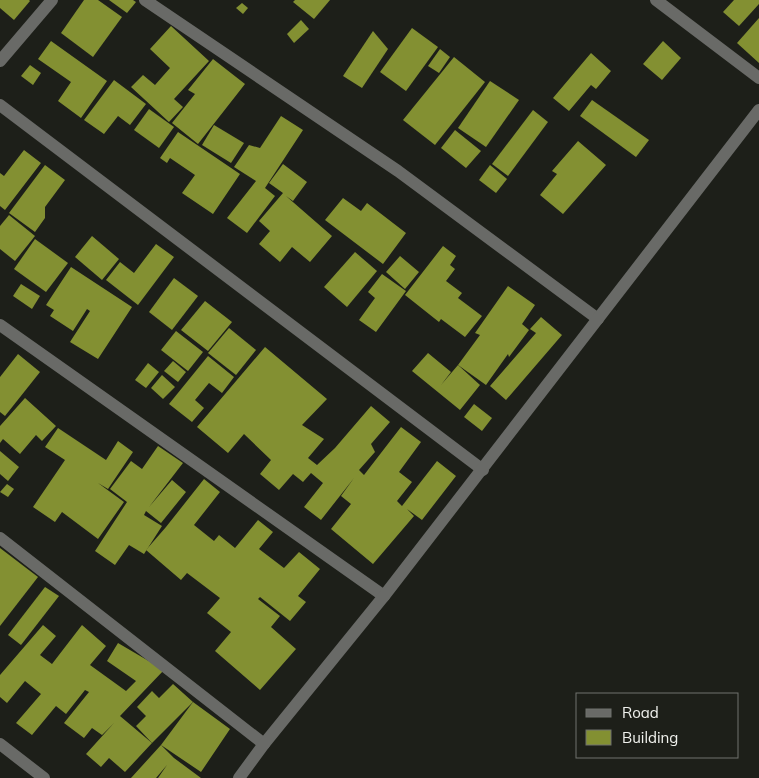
<svg xmlns="http://www.w3.org/2000/svg" width="759" height="778" viewBox="0 0 759 778" font-family="Mulish,sans-serif">
<style>
.building{fill:#839032}
.lines{fill:none;stroke-linecap:round;stroke-linejoin:round}
.minor{stroke:#696a67;stroke-width:12}
</style>
<rect width="100%" height="100%" fill="#1d1f19"/>
<g class="building">
<polygon points="0,0 29,0 30,1 14,20 0,8"/>
<polygon points="84,0 98,0 122,17 93,57 61,33"/>
<polygon points="109,0 133,0 136,2 127,13"/>
<polygon points="295,0 330,0 314,19 293,2"/>
<polygon points="734,0 759,0 759,4 739,26 723,12"/>
<polygon points="242,3 248,8 243,14 236,8"/>
<polygon points="759,18 759,63 737,43"/>
<polygon points="301,20 309,29 294,43 287,34"/>
<polygon points="171,26 209,61 174,99 183,107 169,122 131,87 143,75 155,85 170,68 150,49"/>
<polygon points="412,28 438,47 406,91 380,72"/>
<polygon points="373,31 388,49 362,88 343,76"/>
<polygon points="51,41 107,81 81,118 58,101 71,82 38,59"/>
<polygon points="663,41 681,58 662,80 643,64"/>
<polygon points="440,49 450,57 439,73 428,66"/>
<polygon points="591,53 611,71 596,89 591,85 569,111 553,98"/>
<polygon points="454,57 485,82 435,145 403,120"/>
<polygon points="213,59 245,84 198,144 172,123 195,94 188,90"/>
<polygon points="30,65 41,73 33,85 21,76"/>
<polygon points="114,80 146,104 130,125 118,116 104,134 84,120"/>
<polygon points="490,81 519,100 486,147 458,128"/>
<polygon points="592,100 649,140 636,157 580,116"/>
<polygon points="149,109 174,127 159,148 134,130"/>
<polygon points="533,110 548,122 508,176 492,164"/>
<polygon points="281,116 303,130 265,188 275,196 247,233 227,218 256,181 234,167 249,145 260,148"/>
<polygon points="214,125 244,143 231,163 202,145"/>
<polygon points="455,130 481,151 466,168 441,148"/>
<polygon points="178,132 240,174 213,214 182,193 195,175 170,158 167,163 160,158"/>
<polygon points="578,141 606,165 563,214 540,195 557,174 552,171"/>
<polygon points="24,150 41,163 5,210 0,206 0,173 4,176"/>
<polygon points="283,164 307,182 293,201 286,196 332,236 310,262 292,247 280,262 259,244 270,231 259,221 283,193 269,183"/>
<polygon points="45,165 65,180 45,207 45,218 35,232 9,213"/>
<polygon points="490,165 507,179 496,193 479,180"/>
<polygon points="343,198 361,211 367,203 406,233 383,264 325,220"/>
<polygon points="9,215 35,236 15,261 0,249 0,226"/>
<polygon points="92,236 119,259 102,280 75,257"/>
<polygon points="35,239 68,263 46,292 14,269"/>
<polygon points="156,244 174,257 138,305 106,280 120,262 134,273"/>
<polygon points="443,246 456,256 450,265 455,269 446,281 462,293 458,298 482,316 465,337 441,319 439,322 405,295"/>
<polygon points="355,252 377,271 347,307 324,287"/>
<polygon points="400,256 419,272 405,289 386,272"/>
<polygon points="71,267 132,307 98,359 70,342 90,311 87,309 73,331 50,316 54,310 46,305"/>
<polygon points="382,274 406,291 376,332 359,320 375,298 368,292"/>
<polygon points="174,278 198,296 172,330 149,312"/>
<polygon points="21,284 40,296 32,309 13,296"/>
<polygon points="508,286 535,305 522,324 529,330 509,357 508,354 486,385 458,365 480,335 475,333"/>
<polygon points="205,301 232,322 208,351 181,330"/>
<polygon points="541,317 562,335 506,400 490,386 536,333 530,329"/>
<polygon points="229,328 256,350 236,375 208,353"/>
<polygon points="176,331 203,352 188,371 161,350"/>
<polygon points="265,347 327,399 302,425 324,439 308,458 317,465 335,448 371,406 390,422 371,444 375,452 359,470 364,475 401,427 421,442 399,472 412,482 397,501 402,506 437,461 456,476 422,520 407,509 414,516 373,564 331,529 351,504 341,496 354,478 321,520 304,507 323,483 311,473 303,482 293,474 279,490 260,474 271,460 244,434 228,453 197,427"/>
<polygon points="428,353 451,372 441,385 458,365 480,385 460,410 412,371"/>
<polygon points="18,354 40,372 5,416 0,412 0,377"/>
<polygon points="208,356 234,377 222,393 209,383 195,400 204,408 192,422 169,404"/>
<polygon points="173,361 186,372 178,382 164,371"/>
<polygon points="148,363 159,372 146,388 135,380"/>
<polygon points="162,375 175,387 163,399 151,388"/>
<polygon points="25,398 56,426 42,441 36,435 20,454 3,439 0,443 0,426"/>
<polygon points="474,404 492,418 482,431 464,417"/>
<polygon points="58,428 106,460 118,441 133,452 108,489 98,483 124,502 98,539 62,512 55,522 33,507 65,460 45,447"/>
<polygon points="158,446 183,463 149,507 172,480 186,492 161,523 146,511 144,515 162,526 144,554 129,545 115,565 95,551 127,502 110,489 131,461 142,469"/>
<polygon points="0,451 19,467 8,481 0,474"/>
<polygon points="204,479 220,492 194,525 214,541 219,535 235,548 258,520 273,532 259,549 284,568 299,552 320,569 298,596 306,602 290,621 260,597 258,599 280,616 271,627 296,649 260,690 215,651 231,632 207,613 220,598 187,573 181,580 146,550 166,527"/>
<polygon points="7,484 14,489 8,497 0,492"/>
<polygon points="0,548 38,577 0,626"/>
<polygon points="45,587 59,596 21,645 8,635"/>
<polygon points="43,625 56,636 40,655 52,664 82,625 106,646 90,665 126,691 136,681 107,661 118,643 164,670 120,716 152,743 125,772 109,758 101,767 86,754 114,723 102,735 92,728 84,738 64,723 89,692 85,690 66,714 56,706 32,735 16,723 41,694 25,681 7,703 0,697 0,675"/>
<polygon points="173,684 193,702 152,743 136,726 146,716 137,707 152,691 159,698"/>
<polygon points="193,702 230,729 201,772 161,745 174,758 201,778 158,778 167,765 156,778 131,778 161,745"/>
</g>
<g class="lines">
<g class="minor">
<polyline points="145,0 398,171 598,319"/>
<polyline points="656,0 759,78"/>
<polyline points="0,61 52,0"/>
<polyline points="0,105 483,470"/>
<polyline points="0,325 384,596"/>
<polyline points="0,538 264,744"/>
<polyline points="0,744 44,778"/>
<polyline points="239,778 264,744 384,596 759,110"/>
</g>
</g>
<rect x="576" y="693" width="162" height="65" fill="#1d1f19" stroke="#71736e"/>
<rect x="586" y="709" width="25" height="8" fill="#696a67" stroke="#71736e"/>
<text x="622" y="718" font-size="15" fill="#f0f1ed">Road</text>
<rect x="586" y="730" width="25" height="15" fill="#839032" stroke="#71736e"/>
<text x="622" y="743" font-size="15" fill="#f0f1ed">Building</text>
</svg>
